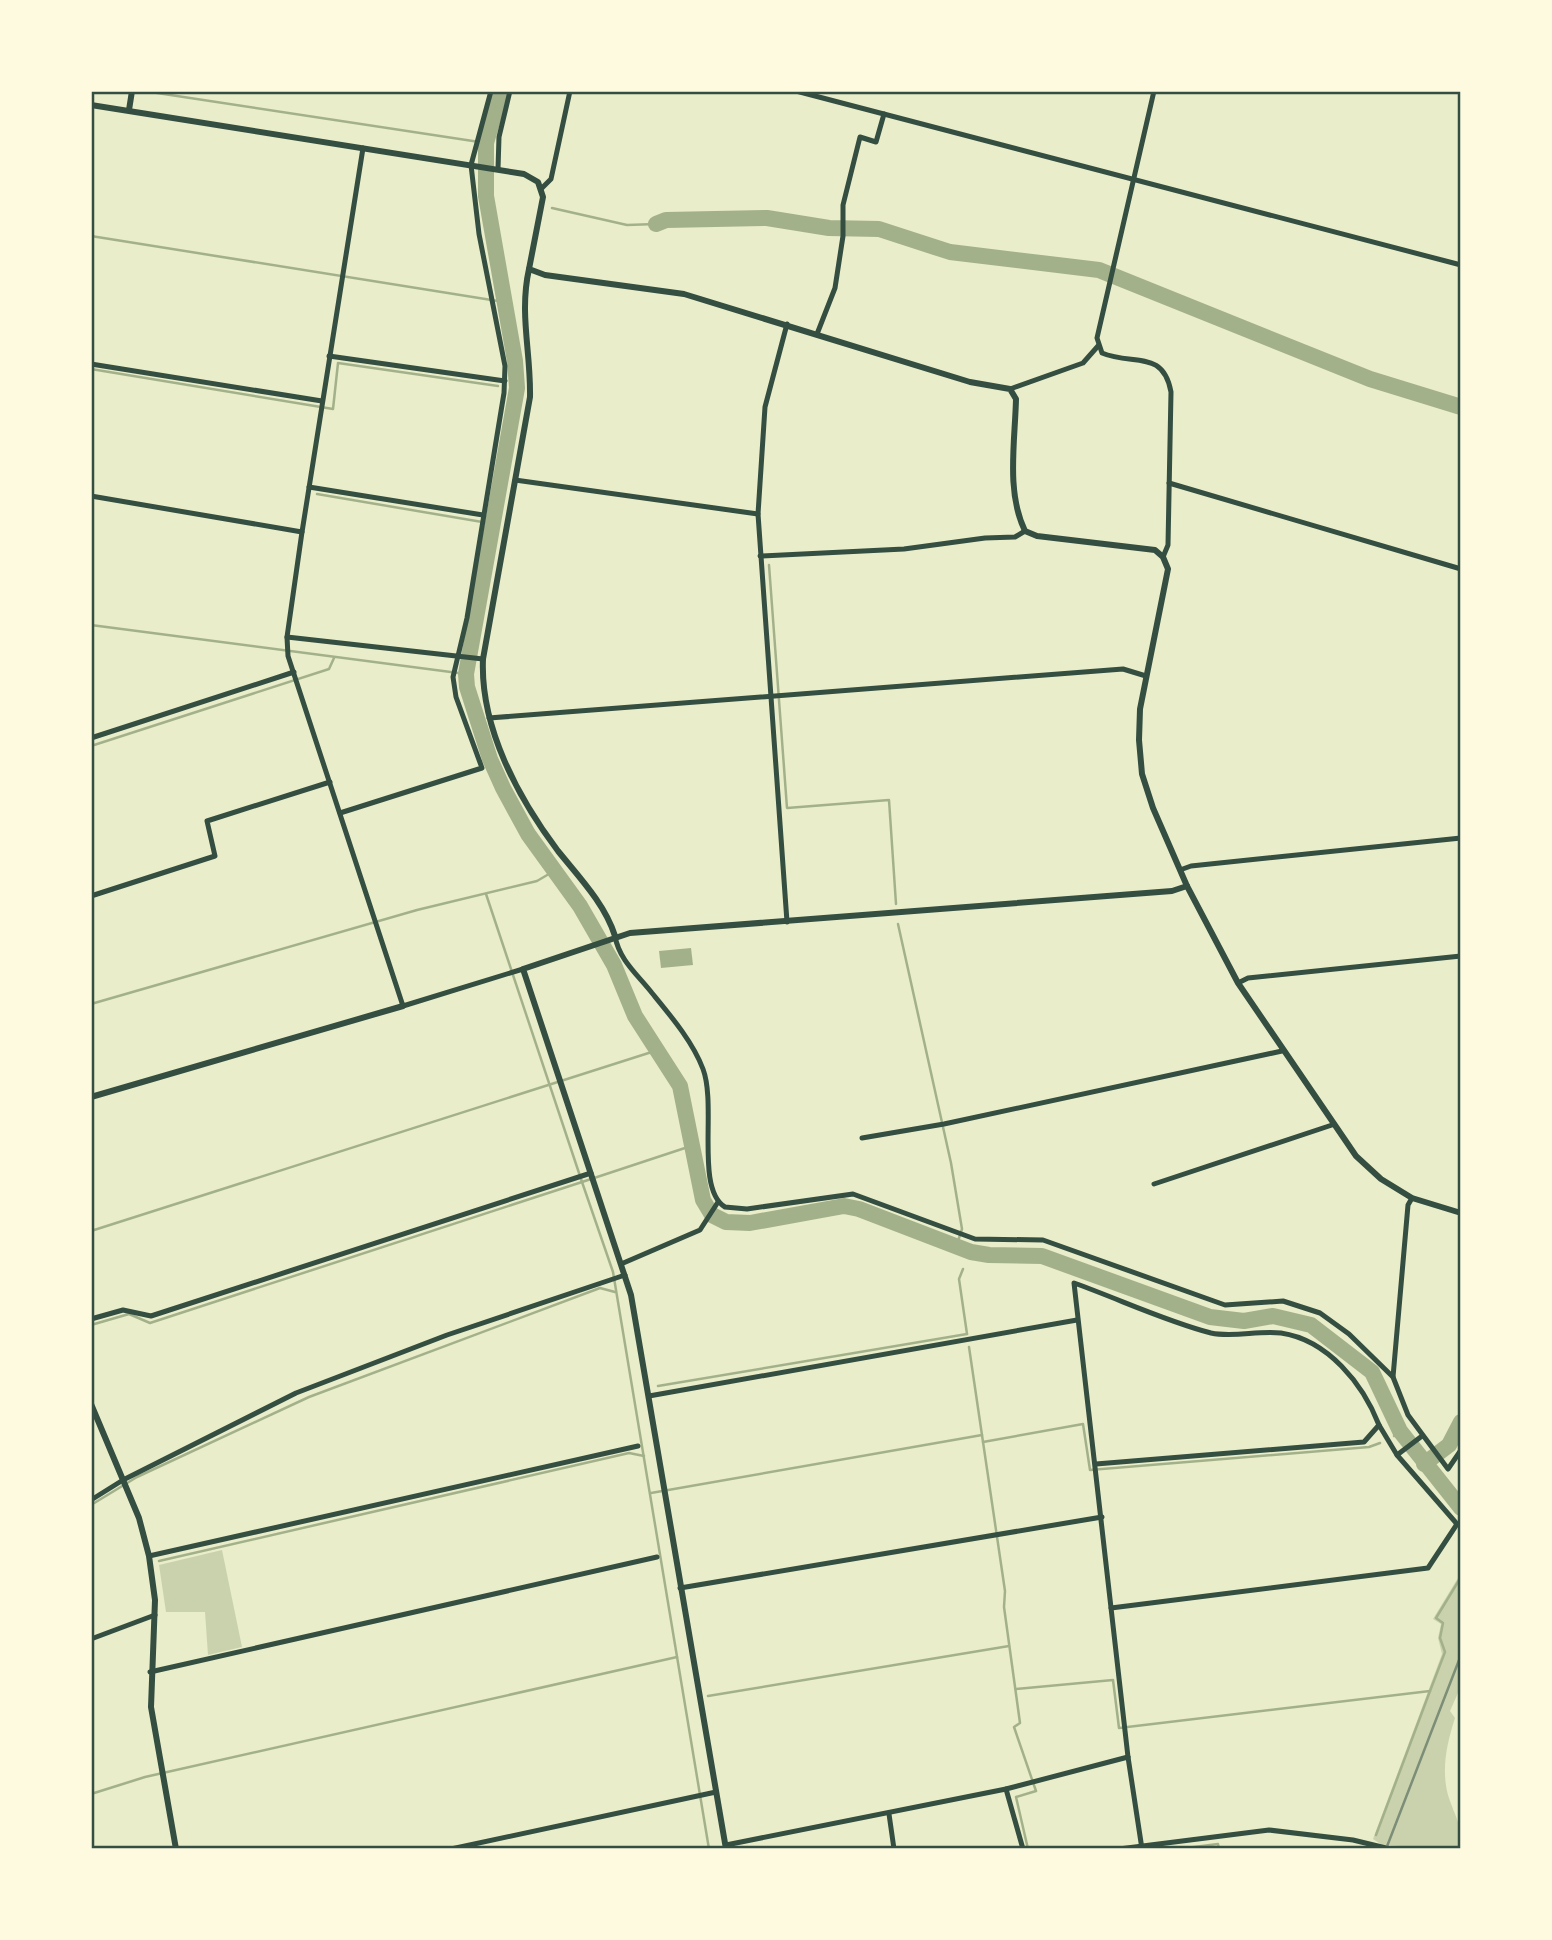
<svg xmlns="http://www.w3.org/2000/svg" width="1552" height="1940" viewBox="0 0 1552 1940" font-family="'Exo 2',sans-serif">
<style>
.green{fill:#cad2ad}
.water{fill:#a3b18a}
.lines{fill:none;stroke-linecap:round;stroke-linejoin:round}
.stream{stroke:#a3b18a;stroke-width:2.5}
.river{stroke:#a3b18a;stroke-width:16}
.minor{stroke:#344e41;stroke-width:5}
.tertiary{stroke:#344e41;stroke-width:6}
.rail{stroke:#7c8e77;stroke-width:2.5}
.neatline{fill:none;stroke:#344e41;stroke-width:2.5}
</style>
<rect width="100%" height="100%" fill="#e9edc9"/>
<g class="green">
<polygon points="222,1550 242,1647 208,1655 205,1612 166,1612 159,1565"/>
<path d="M1461 1573V1686L1450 1711 1455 1718C1447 1743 1441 1769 1448 1795 1456 1820 1461 1820 1461 1849L1382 1845 1373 1839 1442 1654 1438 1638 1441 1624 1433 1619Z"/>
</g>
<polygon class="water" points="691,948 693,965 661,968 659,951"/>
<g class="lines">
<g class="stream">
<polyline points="144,91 486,143"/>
<polyline points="552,208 627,225 656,224"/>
<polyline points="91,236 504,302"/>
<polyline points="91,369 333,409 338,363 498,386"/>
<polyline points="511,388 517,388"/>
<polyline points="317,494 494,524"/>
<polyline points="769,565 787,808 889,800 896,904"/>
<polyline points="91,625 466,674"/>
<polyline points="91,746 329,669 334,658"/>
<polyline points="486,894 582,1182 691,1146"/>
<polyline points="898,924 951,1163 962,1229 956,1247"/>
<polyline points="91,1004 417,910 537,881 554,871"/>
<polyline points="91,1231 658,1050"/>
<polyline points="968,1257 971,1252"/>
<polyline points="963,1269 959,1279 967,1334"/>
<polyline points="91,1325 129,1314 150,1323 582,1182 613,1272 709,1849"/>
<polyline points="969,1347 1005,1591 1004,1607 1020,1723 1014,1727 1036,1791 1016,1797 1028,1849"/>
<polyline points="658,1386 967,1334"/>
<polyline points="1394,1436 1400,1431"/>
<polyline points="983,1442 1083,1424 1090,1470 1369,1447 1380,1443"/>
<polyline points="651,1493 982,1435"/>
<polyline points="91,1505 137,1477 309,1397 600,1288 615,1292"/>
<polyline points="159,1561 629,1453 644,1456"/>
<polyline points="1016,1689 1113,1680 1119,1728 1430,1691 1445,1652 1440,1638 1443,1623 1436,1618 1461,1577"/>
<polyline points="708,1696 1009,1646"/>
<polyline points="91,1794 145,1777 677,1657"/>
<polyline points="1376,1835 1430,1691"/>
<polyline points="1178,1849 1218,1844 1219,1849"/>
</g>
<g class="river">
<polyline points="501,91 486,143 486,196 515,361 517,388 466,674 467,687 490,759 503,788 528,834 580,906 614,965 635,1016 680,1086 703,1200 712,1215 726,1222 750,1223 844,1206 859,1209 971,1252 989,1255 1042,1256 1210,1317 1244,1321 1273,1316 1311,1325 1372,1372 1400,1431 1461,1508"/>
<polyline points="656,224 666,220 767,218 829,228 879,229 950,252 1099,270 1370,379 1461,407"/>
<polyline points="1424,1464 1449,1445 1461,1422"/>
</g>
<g class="minor">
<polyline points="796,91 1461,265"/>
<path d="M1154 91 1097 338 1102 353C1133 366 1163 349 1171 392L1168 545 1163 557"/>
<polyline points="363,148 302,532 287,637 288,656 403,1006 523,969"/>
<polyline points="498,169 499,137 510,91"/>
<polyline points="542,188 551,179 570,91"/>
<polyline points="817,334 835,288 843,236 843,205 860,137 876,142 884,114"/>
<polyline points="329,356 505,381"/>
<polyline points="91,364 322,401"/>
<polyline points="1010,389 1083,363 1098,346"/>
<polyline points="515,480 758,514"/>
<polyline points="1169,483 1461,569"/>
<polyline points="309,487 483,515"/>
<polyline points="91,496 302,532"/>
<polyline points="760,556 904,549 985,538 1015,537 1025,531"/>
<polyline points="287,637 483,659"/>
<polyline points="489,718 1123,669 1146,676"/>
<polyline points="91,738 294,672"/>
<polyline points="340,813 482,768 456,697 453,677 467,618 504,393 505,366 479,234 471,165 491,91"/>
<polyline points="1180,870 1191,866 1461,838"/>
<polyline points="91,896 215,856 207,821 330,782"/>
<polyline points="787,922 758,514 765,407 787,324"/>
<path d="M615 936C619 960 638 975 652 993 670 1015 693 1042 703 1069 717 1106 695 1189 725 1207L747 1209 853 1194 975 1239 1043 1240 1225 1305 1283 1301 1320 1313 1349 1334 1393 1377"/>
<polyline points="1238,983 1248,978 1461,956"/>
<polyline points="862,1138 944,1124 1282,1051"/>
<polyline points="1154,1184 1332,1125"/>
<polyline points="1412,1198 1408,1205 1393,1377 1408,1415 1448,1469 1461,1450"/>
<polyline points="621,1264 700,1230 718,1202"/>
<polyline points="91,1319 123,1310 151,1316 591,1173"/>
<polyline points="649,1396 1077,1320"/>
<polyline points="1397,1455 1422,1436"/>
<polyline points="1096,1464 1364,1442 1379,1425 1397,1455 1457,1524 1428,1568 1111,1608"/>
<polyline points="91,1500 123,1480 296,1393 447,1335 625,1275"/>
<polyline points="149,1556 638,1446"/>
<polyline points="680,1588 1102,1517"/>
<polyline points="91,1639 155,1615"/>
<polyline points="150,1672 657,1557"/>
<polyline points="1006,1789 1023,1849"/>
<polyline points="889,1814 894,1849"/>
<polyline points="726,1845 1006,1789 1128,1757"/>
<polyline points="451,1849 716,1792"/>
<polyline points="1119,1849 1269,1830 1353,1840 1390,1849"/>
<path d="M1142 1849 1128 1757 1074 1283C1119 1299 1165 1321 1211 1333 1234 1338 1258 1330 1281 1333 1328 1340 1363 1384 1379 1425"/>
</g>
<g class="tertiary">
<path d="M91 105 524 174 538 182 543 197 529 269 545 275 684 294 970 382 1010 389 1016 399C1015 442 1006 492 1025 531L1037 536 1155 550 1163 557 1168 569 1140 709 1139 740 1142 774 1153 808 1187 886 1238 983 1356 1156 1381 1179 1412 1198 1461 1213"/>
<polyline points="129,110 132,91"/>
<path d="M529 269C519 314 531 352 530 397L483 659C480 727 518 798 558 851 579 877 605 904 615 936"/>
<polyline points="91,1097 403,1006"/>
<polyline points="91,1404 139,1518 149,1556 155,1600 151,1707 176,1849"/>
<polyline points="726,1849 631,1295 523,969 630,933 1172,891 1187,886"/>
</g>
<polyline class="rail" points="1386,1849 1461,1655"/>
</g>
<rect width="1552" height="1940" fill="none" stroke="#fefae0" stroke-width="186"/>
<rect x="93" y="93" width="1366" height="1754" class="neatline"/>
</svg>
